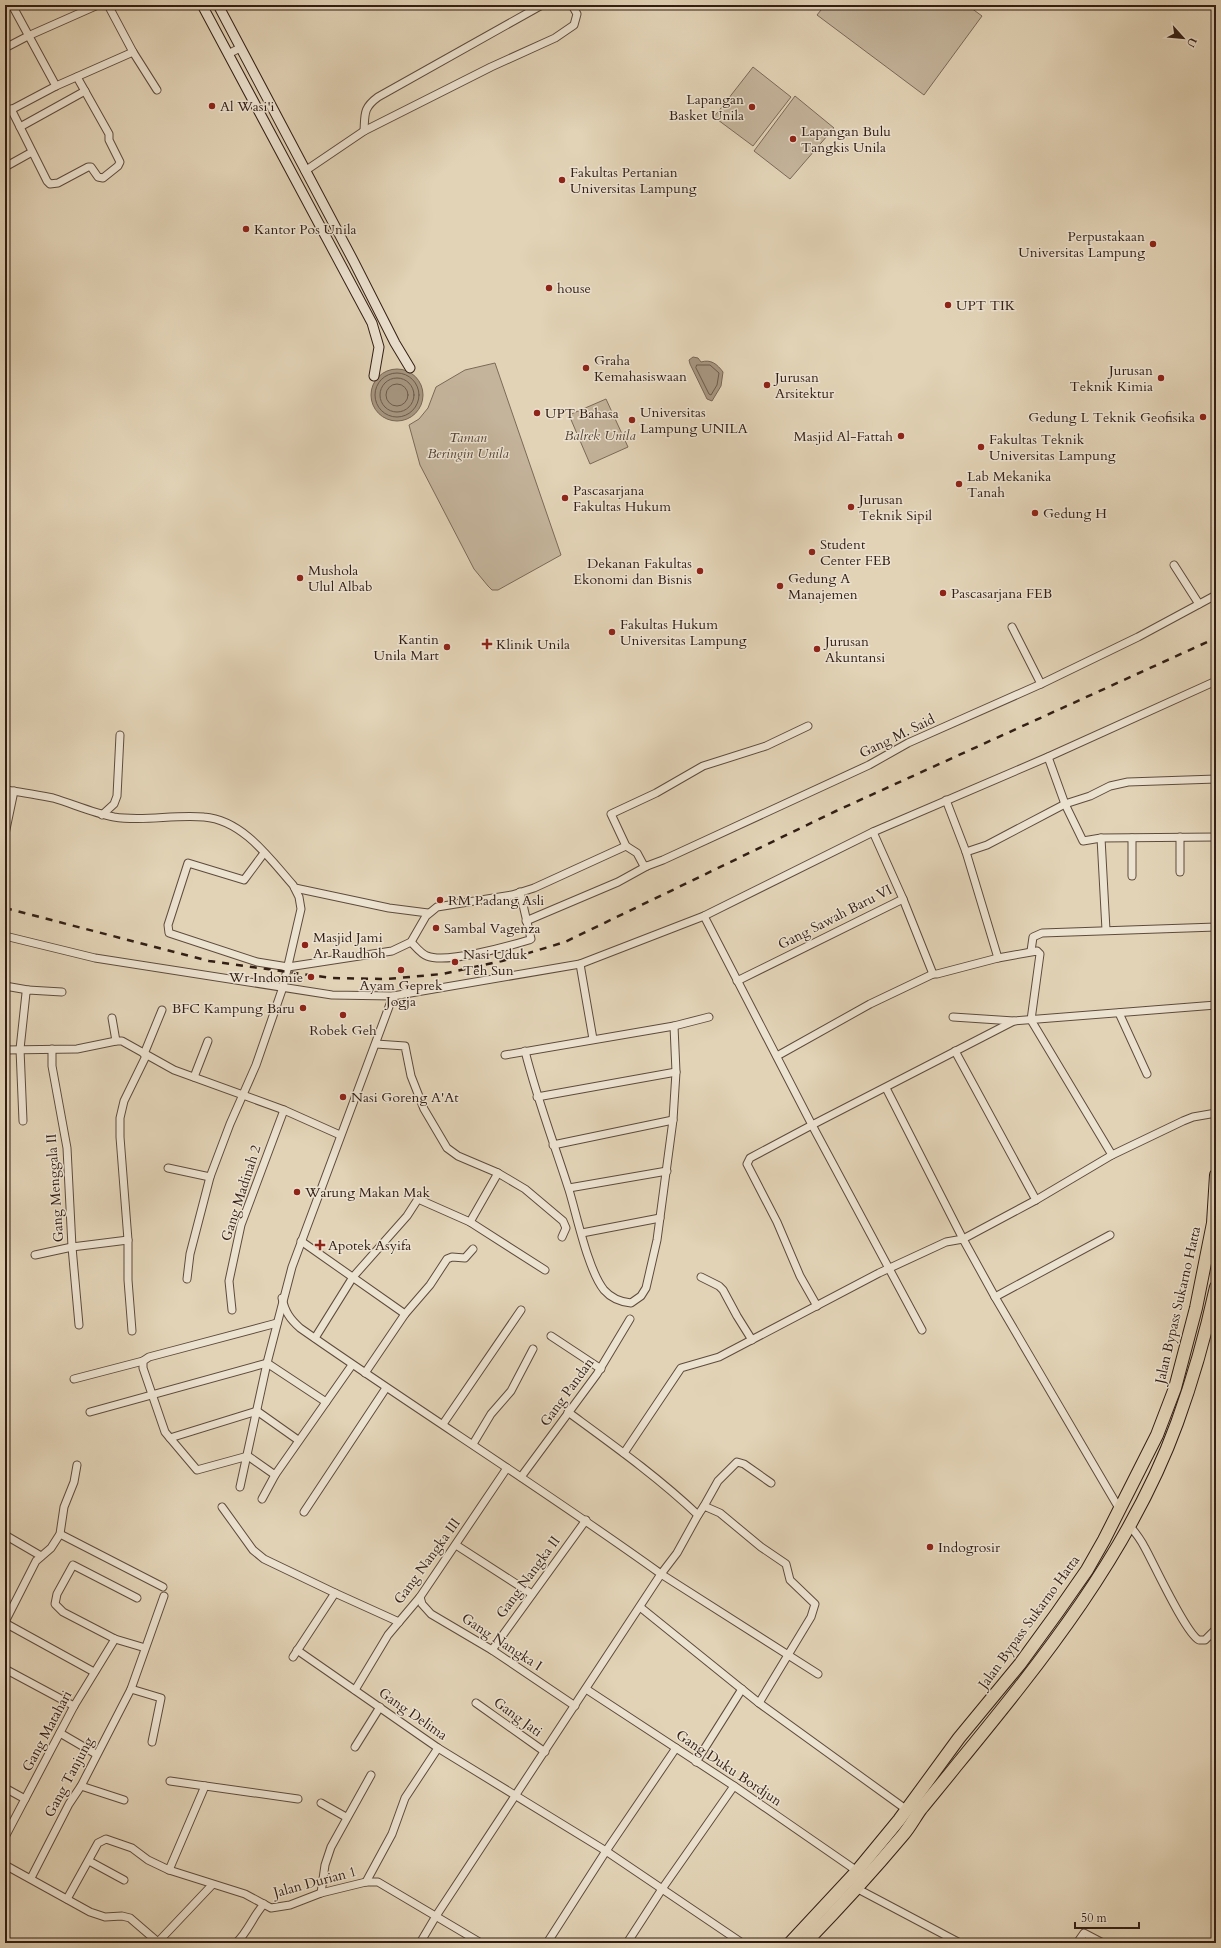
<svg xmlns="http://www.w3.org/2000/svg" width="1221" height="1948" viewBox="0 0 1221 1948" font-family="Cardo,serif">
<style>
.green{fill:#c4b49b;stroke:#7b6958}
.water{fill:#a6957f;stroke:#786555}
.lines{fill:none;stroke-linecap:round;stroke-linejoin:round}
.shore{stroke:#6c5a4a;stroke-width:1}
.street-casing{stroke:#5e4b3d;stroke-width:9}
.secondary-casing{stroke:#321e15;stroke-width:11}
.highway-casing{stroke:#321e15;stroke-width:14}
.street{stroke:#ece2d0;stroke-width:7}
.secondary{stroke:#ece2d0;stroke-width:9}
.highway{stroke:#e2d3b6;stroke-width:12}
.rail{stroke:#321e15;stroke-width:2.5;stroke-dasharray:7 7;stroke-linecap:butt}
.poi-dot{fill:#8f2418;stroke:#ece2d0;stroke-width:1.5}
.labels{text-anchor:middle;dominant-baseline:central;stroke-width:3;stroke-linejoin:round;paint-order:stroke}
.poi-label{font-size:14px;fill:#321e15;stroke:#ece2d0;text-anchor:start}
.park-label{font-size:14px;font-style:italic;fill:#564436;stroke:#ece2d0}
.street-label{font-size:14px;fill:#321e15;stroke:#ece2d0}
</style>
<rect width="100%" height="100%" fill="#e2d3b6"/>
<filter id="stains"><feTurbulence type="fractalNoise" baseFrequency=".005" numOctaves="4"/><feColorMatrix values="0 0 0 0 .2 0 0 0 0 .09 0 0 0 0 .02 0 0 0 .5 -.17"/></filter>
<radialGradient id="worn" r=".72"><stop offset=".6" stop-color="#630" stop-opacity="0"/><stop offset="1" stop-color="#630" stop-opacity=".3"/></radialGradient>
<g class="green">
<polygon points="825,5 967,5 982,16 924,95 817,15"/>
<polygon points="753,67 791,97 753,146 714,117"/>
<polygon points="795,96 834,128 790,179 754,151"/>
<polygon points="495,363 561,555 498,590 492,590 488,586 474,569 420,465 409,425 419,419 428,408 436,387 465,370"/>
<polygon points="606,399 628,447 590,464 569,415"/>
</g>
<g class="water">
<path d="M693 357 698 358 701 362C711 359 717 364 723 372L721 386 712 401 707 399 690 364 689 360Z"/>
<circle cx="397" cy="395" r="26"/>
</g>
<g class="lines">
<g class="shore">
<polygon points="697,365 710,365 719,373 717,385 711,395 709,394 696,368"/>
<circle cx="397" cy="395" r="22"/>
<circle cx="397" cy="395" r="17"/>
<circle cx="397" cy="395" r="11"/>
</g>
<g class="street-casing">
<g id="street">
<polyline points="12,5 56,86"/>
<polyline points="108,5 133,52 157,90"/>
<polyline points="5,48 28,36 98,5"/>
<polyline points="228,54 240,48"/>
<polyline points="11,109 47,181 50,184 58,183 88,167 91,167 98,177 103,178 118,166 120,162 109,140 109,134 77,77"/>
<polyline points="5,113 56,86 133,52"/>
<polyline points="20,127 85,91"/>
<path d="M364 131C365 114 363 108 378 97L542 5"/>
<polyline points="5,167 32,152"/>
<polyline points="305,171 364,131 491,67 555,38 574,25 577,14 572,5"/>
<polyline points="1174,565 1199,604"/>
<polyline points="1012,627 1041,684"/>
<polyline points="808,726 766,746 703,766 656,793 611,814 626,846 637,853 644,866 647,866 663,860 869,765 908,743 1041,684 1138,637 1216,595"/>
<polyline points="1048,757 1065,804 1083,841 1101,838 1216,837"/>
<path d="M5 790C21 792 37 795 53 798 73 804 93 813 114 817 144 822 174 814 204 817 243 820 270 859 293 885L299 897 301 909 283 987 256 1065 230 1124 210 1177 190 1254 187 1279"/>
<polyline points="946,800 966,852 998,958 1037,951 1040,954 1031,1020 1112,1155"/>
<polyline points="102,815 114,804 117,796 120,735"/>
<polyline points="5,834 14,791"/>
<polyline points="1101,838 1106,930"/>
<polyline points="1132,838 1132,876"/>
<polyline points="966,852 987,845 1065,804 1090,796 1110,786 1128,782 1216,779"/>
<polyline points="264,853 244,880 188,863 168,925 169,933 257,962 288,967 392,951 411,942 426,916 437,907 512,895 534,888 626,846"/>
<polyline points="1180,872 1180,837"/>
<polyline points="295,888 389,908 428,913"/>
<polyline points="903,899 933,974 937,974 998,958"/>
<polyline points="704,916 812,1125 1014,1021 1216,1005"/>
<polyline points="526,921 618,882 647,866"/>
<polyline points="5,936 95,958 332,995 393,996 580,964 704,916 873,832 1048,757 1216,681"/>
<path d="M411 942C416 947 421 954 427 956 446 964 509 946 529 940L531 939 520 892"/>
<polyline points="1031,951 1033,937 1042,933 1216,927"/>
<polyline points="580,964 593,1039"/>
<polyline points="737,981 903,899 873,832"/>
<polyline points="5,986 28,990"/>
<polyline points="1119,1013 1147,1074"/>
<polyline points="953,1017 1014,1021"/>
<polyline points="112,1018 116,1041"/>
<polyline points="52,1049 52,1066 67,1148 72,1247 79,1325"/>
<polyline points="5,1050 77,1049 116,1041 122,1041 174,1070 284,1110 340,1135"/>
<path d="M525 1051C537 1099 554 1143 569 1190 577 1216 588 1270 604 1290 611 1298 621 1302 631 1303L641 1296 646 1288 657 1240 673 1120 676 1072 674 1026"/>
<polyline points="955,1051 1036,1200"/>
<polyline points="144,1054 162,1010"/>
<polyline points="505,1055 674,1026 709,1017"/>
<polyline points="777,1056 870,1004 933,974"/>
<polyline points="194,1077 208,1041"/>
<polyline points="886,1088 963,1239 995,1297 1120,1510"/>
<polyline points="537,1097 676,1072"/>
<polyline points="23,1121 20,1049 26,993 28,990 62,992"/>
<polyline points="553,1145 673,1120"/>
<polyline points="168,1168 210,1177"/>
<polyline points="498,1173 525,1189 563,1221 566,1228 562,1237"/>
<polyline points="569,1188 667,1171"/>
<polyline points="470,1222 545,1270"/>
<polyline points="582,1233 660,1218"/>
<polyline points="301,1241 405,1314 430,1285 447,1259 452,1257 465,1258 473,1249"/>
<polyline points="35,1255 72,1247 128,1240"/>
<polyline points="701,1277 719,1286 723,1290 737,1316 752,1340"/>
<polyline points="995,1297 1110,1235"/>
<path d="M282 1298C285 1312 290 1319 300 1328 420 1412 543 1489 661 1574L436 1916 420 1943"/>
<polyline points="817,1306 800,1276 777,1222 747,1164 750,1158 812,1125 922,1330"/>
<polyline points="232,1310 229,1281 241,1225 284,1110"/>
<polyline points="277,1323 149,1357 143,1361 143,1368 165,1432 170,1438 257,1411 298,1440"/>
<polyline points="132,1331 128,1280 128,1240 120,1137 120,1118 124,1101 146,1056"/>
<polyline points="551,1336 601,1369"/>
<polyline points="315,1338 353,1277 407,1216 418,1199 470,1222 498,1173 458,1156 447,1148 424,1109 411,1076 405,1046 376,1044"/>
<polyline points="365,1373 405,1314"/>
<polyline points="74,1379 143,1361"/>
<polyline points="90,1412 267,1363 326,1402"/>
<path d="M568 1412C613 1445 658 1477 698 1515L677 1553 661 1574 818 1674"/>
<polyline points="443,1424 521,1310"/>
<polyline points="170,1438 197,1470 248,1456 275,1475 352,1365"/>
<polyline points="473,1444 491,1414 511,1391 533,1349"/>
<polyline points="624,1453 681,1368 719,1357 879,1273 946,1242 963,1239 1036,1200 1112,1155 1183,1121 1193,1117 1216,1113"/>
<polyline points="521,1477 597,1374 630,1319"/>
<polyline points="240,1487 267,1363 292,1267 393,996"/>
<polyline points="262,1499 275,1475"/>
<polyline points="704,1506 718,1481 737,1462 744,1464 771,1483"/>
<polyline points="222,1507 253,1550 264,1559 335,1593"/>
<polyline points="304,1512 386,1388"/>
<polyline points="698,1515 704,1506 720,1513 761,1547 786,1564 790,1580 815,1604 811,1617 759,1703"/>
<path d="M1129 1525C1135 1532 1141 1540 1145 1548 1154 1564 1186 1634 1199 1640H1205L1216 1629"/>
<polyline points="60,1534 163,1587"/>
<polyline points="5,1535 41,1556"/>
<polyline points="456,1545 532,1594"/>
<polyline points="420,1597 422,1604 431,1614 492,1650 575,1706"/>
<polyline points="137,1598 73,1565 57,1594 55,1604 63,1612 115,1639 142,1647"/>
<polyline points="640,1607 759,1703 907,1810"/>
<polyline points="5,1622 36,1561 51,1548 60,1534 64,1507 74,1482 77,1465"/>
<polyline points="5,1623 94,1672"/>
<polyline points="297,1650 438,1748 606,1851 742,1943"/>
<polyline points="492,1650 586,1520"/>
<polyline points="293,1657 335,1593 399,1622"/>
<polyline points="5,1669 74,1706"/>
<polyline points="131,1689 161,1698 152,1742"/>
<polyline points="586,1689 734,1786 857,1871"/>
<polyline points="355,1690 388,1635 420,1597 507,1468"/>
<polyline points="476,1703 545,1752"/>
<polyline points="60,1733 96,1754"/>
<polyline points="355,1747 380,1707"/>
<polyline points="696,1762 742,1689"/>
<polyline points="170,1781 298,1799"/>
<polyline points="81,1786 124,1800"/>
<polyline points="5,1788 25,1799"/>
<polyline points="321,1803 346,1817"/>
<polyline points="5,1837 74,1706 115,1639"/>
<polyline points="89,1861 124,1880"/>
<polyline points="5,1865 90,1912 105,1917 122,1916 130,1918 159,1943"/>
<polyline points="169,1870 205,1786"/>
<polyline points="31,1878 69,1804 81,1786 131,1689 164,1596"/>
<polyline points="366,1882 392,1834 405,1798 438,1748"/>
<polyline points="856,1888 960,1943"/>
<polyline points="321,1893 325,1865 331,1847 371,1775"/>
<polyline points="67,1899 98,1843 106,1839 132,1848 148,1860 169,1870 245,1894 271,1908 290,1905 321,1893 366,1882 378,1882 481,1943"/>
<polyline points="158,1942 212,1885"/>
<path d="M236 1943C248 1932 253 1916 264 1904"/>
<polyline points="547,1943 606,1851 676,1748"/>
<polyline points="627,1943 662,1889 734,1786"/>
<polyline points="1077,1943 1084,1933 1103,1943"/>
</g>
</g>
<g class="secondary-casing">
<g id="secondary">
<polyline points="202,5 372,323 379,347 374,376"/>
<polyline points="218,5 354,262 395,343 410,368"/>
</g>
</g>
<g class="highway-casing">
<g id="highway">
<polyline points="790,1943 857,1871 899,1820 959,1738 1020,1664 1057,1613 1087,1570 1104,1540 1157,1435 1175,1388 1196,1308 1213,1223 1216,1175"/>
<path d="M805 1943C839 1908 872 1872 903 1835 910 1827 915 1817 921 1809 933 1794 945 1780 956 1766 1042 1661 1130 1552 1177 1423 1193 1379 1206 1333 1216 1287"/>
</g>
</g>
<use href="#street" class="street"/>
<use href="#secondary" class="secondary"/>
<use href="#highway" class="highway"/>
<polyline class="rail" points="5,908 209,961 331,978 387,979 442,974 502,961 565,942 836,811 1216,638"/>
</g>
<g class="poi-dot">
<circle cx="212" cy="106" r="4"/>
<circle cx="752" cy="107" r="4"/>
<circle cx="793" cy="139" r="4"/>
<circle cx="562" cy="180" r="4"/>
<circle cx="246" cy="229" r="4"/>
<circle cx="1153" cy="244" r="4"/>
<circle cx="549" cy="288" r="4"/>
<circle cx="948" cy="305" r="4"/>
<circle cx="586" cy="368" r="4"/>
<circle cx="1161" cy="378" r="4"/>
<circle cx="767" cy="385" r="4"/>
<circle cx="537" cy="413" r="4"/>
<circle cx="1203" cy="417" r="4"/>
<circle cx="632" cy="420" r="4"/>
<circle cx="901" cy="436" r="4"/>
<circle cx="981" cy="447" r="4"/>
<circle cx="959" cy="484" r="4"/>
<circle cx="565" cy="498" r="4"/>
<circle cx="851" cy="507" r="4"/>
<circle cx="1035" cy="513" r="4"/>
<circle cx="812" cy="552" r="4"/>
<circle cx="700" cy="571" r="4"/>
<circle cx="300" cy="578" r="4"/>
<circle cx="780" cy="586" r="4"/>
<circle cx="943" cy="593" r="4"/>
<circle cx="612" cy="632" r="4"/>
<path d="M485 638h4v4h4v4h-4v4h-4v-4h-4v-4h4z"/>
<circle cx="447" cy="647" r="4"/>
<circle cx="817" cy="649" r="4"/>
<circle cx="440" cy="900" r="4"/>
<circle cx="436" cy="928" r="4"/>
<circle cx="305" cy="945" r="4"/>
<circle cx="455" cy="962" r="4"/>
<circle cx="401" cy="970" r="4"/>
<circle cx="311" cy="977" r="4"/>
<circle cx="303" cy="1008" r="4"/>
<circle cx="343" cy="1015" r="4"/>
<circle cx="343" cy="1097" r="4"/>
<circle cx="297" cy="1192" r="4"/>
<path d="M318 1239h4v4h4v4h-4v4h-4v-4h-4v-4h4z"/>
<circle cx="930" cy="1547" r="4"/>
</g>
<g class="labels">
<g class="poi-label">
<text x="744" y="99" text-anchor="end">Lapangan<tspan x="744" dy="16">Basket Unila</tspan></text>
<text x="220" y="106">Al Wasi'i</text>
<text x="801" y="131">Lapangan Bulu<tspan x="801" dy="16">Tangkis Unila</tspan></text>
<text x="570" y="172">Fakultas Pertanian<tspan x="570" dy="16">Universitas Lampung</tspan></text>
<text x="254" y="229">Kantor Pos Unila</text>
<text x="1145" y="236" text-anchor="end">Perpustakaan<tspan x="1145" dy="16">Universitas Lampung</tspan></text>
<text x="557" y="288">house</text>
<text x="956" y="305">UPT TIK</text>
<text x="594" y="360">Graha<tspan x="594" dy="16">Kemahasiswaan</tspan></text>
<text x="1153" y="370" text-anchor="end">Jurusan<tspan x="1153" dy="16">Teknik Kimia</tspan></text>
<text x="775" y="377">Jurusan<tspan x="775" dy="16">Arsitektur</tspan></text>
<text x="640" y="412">Universitas<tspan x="640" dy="16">Lampung UNILA</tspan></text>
<text x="545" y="413">UPT Bahasa</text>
<text x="1195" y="417" text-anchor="end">Gedung L Teknik Geofisika</text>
<text x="893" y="436" text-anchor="end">Masjid Al-Fattah</text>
<text x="989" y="439">Fakultas Teknik<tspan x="989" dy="16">Universitas Lampung</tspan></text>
<text x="967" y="476">Lab Mekanika<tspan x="967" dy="16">Tanah</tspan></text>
<text x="573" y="490">Pascasarjana<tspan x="573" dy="16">Fakultas Hukum</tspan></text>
<text x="859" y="499">Jurusan<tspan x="859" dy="16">Teknik Sipil</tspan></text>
<text x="1043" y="513">Gedung H</text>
<text x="820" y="544">Student<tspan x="820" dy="16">Center FEB</tspan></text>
<text x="692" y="563" text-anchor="end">Dekanan Fakultas<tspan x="692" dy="16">Ekonomi dan Bisnis</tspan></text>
<text x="308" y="570">Mushola<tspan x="308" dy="16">Ulul Albab</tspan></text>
<text x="788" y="578">Gedung A<tspan x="788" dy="16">Manajemen</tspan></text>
<text x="951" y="593">Pascasarjana FEB</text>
<text x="620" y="624">Fakultas Hukum<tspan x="620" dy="16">Universitas Lampung</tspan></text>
<text x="439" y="639" text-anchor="end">Kantin<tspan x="439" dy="16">Unila Mart</tspan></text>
<text x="825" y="641">Jurusan<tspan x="825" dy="16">Akuntansi</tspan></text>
<text x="496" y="644">Klinik Unila</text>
<text x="448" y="900">RM Padang Asli</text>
<text x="444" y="928">Sambal Vagenza</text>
<text x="313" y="937">Masjid Jami<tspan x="313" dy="16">Ar Raudhoh</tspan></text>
<text x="463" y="954">Nasi Uduk<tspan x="463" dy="16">Teh Sun</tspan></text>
<text x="303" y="977" text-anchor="end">Wr Indomie</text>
<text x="401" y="985" text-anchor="middle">Ayam Geprek<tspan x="401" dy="16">Jogja</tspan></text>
<text x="295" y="1008" text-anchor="end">BFC Kampung Baru</text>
<text x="343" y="1030" text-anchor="middle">Robek Geh</text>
<text x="351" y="1097">Nasi Goreng A'At</text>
<text x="305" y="1192">Warung Makan Mak</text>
<text x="328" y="1245">Apotek Asyifa</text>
<text x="938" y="1547">Indogrosir</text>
</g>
<g class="park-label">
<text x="600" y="435">Balrek Unila</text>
<text x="468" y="437">Taman<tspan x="468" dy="16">Beringin Unila</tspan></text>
</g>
<g class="street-label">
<text transform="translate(897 736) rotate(-26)">Gang M. Said</text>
<text transform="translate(835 917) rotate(-27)">Gang Sawah Baru VI</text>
<text transform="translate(55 1188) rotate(-94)">Gang Menggala II</text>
<text transform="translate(241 1193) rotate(-72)">Gang Madinah 2</text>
<text transform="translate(1178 1305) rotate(-77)">Jalan Bypass Sukarno Hatta</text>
<text transform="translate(567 1392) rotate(-54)">Gang Pandan</text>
<text transform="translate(427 1561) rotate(-54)">Gang Nangka III</text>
<text transform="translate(528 1577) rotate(-54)">Gang Nangka II</text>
<text transform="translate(1029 1622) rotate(-54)">Jalan Bypass Sukarno Hatta</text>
<text transform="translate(502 1642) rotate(33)">Gang Nangka I</text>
<text transform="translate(413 1714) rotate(35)">Gang Delima</text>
<text transform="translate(518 1717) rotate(36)">Gang Jati</text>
<text transform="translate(47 1731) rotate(-62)">Gang Matahari</text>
<text transform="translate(729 1768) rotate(34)">Gang Duku Bordjun</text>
<text transform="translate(69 1777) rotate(-62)">Gang Tanjung</text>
<text transform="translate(315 1882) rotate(-15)">Jalan Durian 1</text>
</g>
</g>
<rect width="1221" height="1948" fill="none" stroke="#e2d3b6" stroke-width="20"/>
<rect x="6" y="6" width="1209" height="1936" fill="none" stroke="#321e15" stroke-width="2"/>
<rect x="10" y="10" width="1201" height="1928" fill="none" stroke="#321e15"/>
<g transform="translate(1183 38) rotate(117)" stroke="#ece2d0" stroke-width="3" paint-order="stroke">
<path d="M0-3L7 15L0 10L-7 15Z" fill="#321e15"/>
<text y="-6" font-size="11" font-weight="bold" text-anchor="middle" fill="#321e15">U</text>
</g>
<path d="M1075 1922v6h64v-6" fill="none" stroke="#321e15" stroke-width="2"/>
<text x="1081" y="1922" font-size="12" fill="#321e15" stroke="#ece2d0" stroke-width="3" paint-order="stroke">50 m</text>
<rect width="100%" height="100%" filter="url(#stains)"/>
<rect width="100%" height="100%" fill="url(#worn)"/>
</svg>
